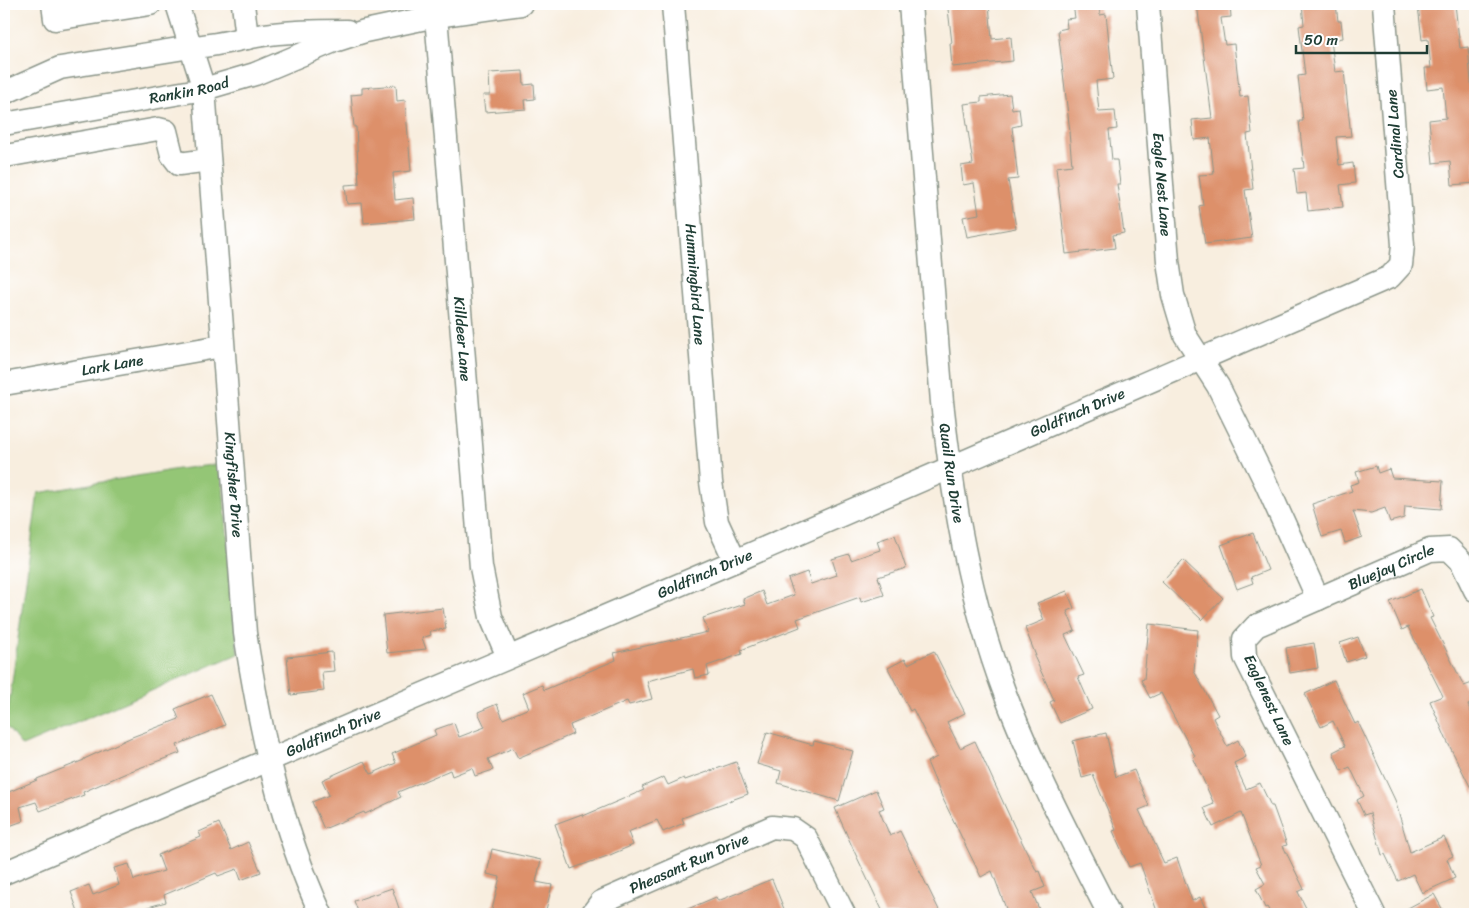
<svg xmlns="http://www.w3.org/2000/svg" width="1479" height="918" viewBox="0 0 1479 918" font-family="Sriracha,sans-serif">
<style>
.green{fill:#94c676;stroke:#5a8255}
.building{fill:#dd906a}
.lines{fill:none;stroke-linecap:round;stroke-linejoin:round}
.minor-casing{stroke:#8c968a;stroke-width:25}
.minor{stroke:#fff;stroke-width:22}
.labels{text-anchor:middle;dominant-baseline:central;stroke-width:5;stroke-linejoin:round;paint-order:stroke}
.street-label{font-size:15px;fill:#1f3d34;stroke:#fff}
</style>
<rect width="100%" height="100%" fill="#fff"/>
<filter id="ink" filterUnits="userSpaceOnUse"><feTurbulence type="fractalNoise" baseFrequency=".02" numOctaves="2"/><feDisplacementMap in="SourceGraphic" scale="10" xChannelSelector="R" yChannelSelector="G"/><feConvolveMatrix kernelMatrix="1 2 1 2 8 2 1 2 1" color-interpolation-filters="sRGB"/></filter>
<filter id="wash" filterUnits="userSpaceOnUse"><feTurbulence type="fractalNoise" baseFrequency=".0096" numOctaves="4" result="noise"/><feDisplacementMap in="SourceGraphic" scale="20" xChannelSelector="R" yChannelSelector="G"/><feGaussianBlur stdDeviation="1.12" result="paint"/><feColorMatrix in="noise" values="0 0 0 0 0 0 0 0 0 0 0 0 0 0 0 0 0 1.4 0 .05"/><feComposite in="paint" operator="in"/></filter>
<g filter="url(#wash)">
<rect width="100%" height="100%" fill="#f8eedf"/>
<polygon class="green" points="221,464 238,654 22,746 6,726 38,493 178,469"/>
<g id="blocks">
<g class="building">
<polygon points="960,4 989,4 992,39 1011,37 1013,61 952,67 950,43 952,43 948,9 960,7"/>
<polygon points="1073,4 1099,4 1100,15 1106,14 1113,79 1096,81 1099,112 1115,111 1117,129 1109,130 1112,160 1117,160 1120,184 1117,184 1124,233 1113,235 1115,248 1066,254 1056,167 1072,165 1069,132 1070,132 1058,30 1067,28 1066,19 1075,18"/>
<polygon points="1197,4 1230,4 1231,17 1221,18 1225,45 1234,44 1240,97 1248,96 1252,133 1247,134 1253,189 1245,190 1252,238 1205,244 1199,206 1203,205 1199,175 1214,174 1210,138 1194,140 1192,120 1212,118"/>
<polygon points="1302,4 1336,4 1338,21 1341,21 1343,38 1331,40 1335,72 1344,71 1351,136 1336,137 1339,165 1353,163 1355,183 1340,185 1343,207 1308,211 1306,193 1297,194 1294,169 1304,168 1299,121 1303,121 1298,76 1305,75 1299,26 1304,25"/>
<polygon points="1438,4 1455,4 1460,48 1468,47 1472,92 1475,92 1475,183 1452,185 1450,161 1433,163 1429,120 1446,118 1443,87 1427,89 1425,68 1431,68 1428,39 1422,40 1418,6"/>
<polygon points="523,71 524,85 534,84 535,99 525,100 526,109 485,112 483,95 490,95 489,73"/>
<polygon points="396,85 397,101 405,100 411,171 393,173 395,200 413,198 415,219 364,223 362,203 347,204 345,185 359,184 356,127 354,127 351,95 362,94 362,88"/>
<polygon points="1010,94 1012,109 1019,108 1021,125 1012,127 1018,179 1008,180 1016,228 967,237 963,217 979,214 974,183 963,185 961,166 973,164 964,104 981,102 981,97"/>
<polygon points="1376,466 1378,473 1389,469 1392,478 1443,481 1441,509 1405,506 1404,518 1390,522 1385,508 1371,513 1353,511 1362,537 1345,543 1341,531 1322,537 1312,504 1352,491 1350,485 1359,482 1356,472"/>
<polygon points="1253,533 1268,570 1251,577 1253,583 1237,589 1221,545"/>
<polygon points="895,535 906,568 878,577 884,595 861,602 860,597 797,619 800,627 741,650 742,654 707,666 709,675 695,678 693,669 647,681 652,699 629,705 627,701 570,725 573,734 518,758 513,748 488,759 493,770 475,776 472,768 452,776 450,770 398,792 401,797 365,814 364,812 324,829 312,802 329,795 322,780 364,761 371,774 396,763 392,754 436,735 434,730 454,723 459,737 485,727 478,712 497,704 503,719 529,708 523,693 542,685 544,690 616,660 614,653 708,632 703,618 745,604 743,599 762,591 767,605 794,595 788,579 807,572 811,584 837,575 832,559 849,554 851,560 880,550 877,541"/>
<polygon points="1183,560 1223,598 1202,620 1162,582"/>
<polygon points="1421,589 1433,617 1430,618 1464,686 1475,682 1475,702 1468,705 1475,722 1475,796 1447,741 1430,701 1443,696 1408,627 1402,630 1390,602"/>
<polygon points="1067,591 1074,608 1067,611 1075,631 1065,635 1084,675 1078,677 1092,709 1060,723 1050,702 1054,700 1034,656 1036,656 1025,628 1044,620 1037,603"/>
<polygon points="443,608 446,629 430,631 431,635 422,638 426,649 387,653 383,615"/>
<polygon points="1149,624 1198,630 1194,671 1218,715 1213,718 1227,746 1238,740 1246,757 1234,763 1246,789 1260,783 1271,806 1273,806 1287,845 1283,846 1304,889 1298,892 1309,914 1271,914 1267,907 1265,908 1256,889 1265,884 1256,867 1261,865 1241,813 1213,827 1204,808 1214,804 1193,757 1195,756 1161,693 1150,698 1141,680 1144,679"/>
<polygon points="1358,637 1365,656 1346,662 1340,643"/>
<polygon points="1314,643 1318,668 1290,673 1286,648"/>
<polygon points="934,651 965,713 947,722 960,748 975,741 1014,826 1037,872 1039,871 1045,887 1032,892 1041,914 1008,914 992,871 981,877 942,797 927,762 937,757 913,709 910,711 888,668 905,659 908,664"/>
<polygon points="332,652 334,671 322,672 324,691 291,695 287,657"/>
<polygon points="1334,680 1355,724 1358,722 1395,800 1410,852 1444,837 1453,856 1447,859 1455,878 1422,893 1413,874 1398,881 1385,854 1382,855 1370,813 1364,815 1357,800 1364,796 1350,767 1341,771 1333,752 1345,746 1333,721 1321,727 1305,694"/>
<polygon points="211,694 225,725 177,745 180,753 131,771 83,792 84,795 40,811 36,802 20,807 23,821 4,828 4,794 37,780 37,779 84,760 84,759 132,737 179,719 175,709"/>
<polygon points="767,732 813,745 814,741 853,751 839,801 778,783 781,771 757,764"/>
<polygon points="1106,733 1116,777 1134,770 1149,806 1139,810 1164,863 1177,858 1192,901 1200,897 1208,914 1158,914 1140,863 1129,867 1113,831 1116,830 1093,775 1082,778 1073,741"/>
<polygon points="736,762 748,794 682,818 684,823 663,832 657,820 628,832 633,845 610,855 571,869 555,824 582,814 583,816 644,790 642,787 664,777 668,785 684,778 685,780"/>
<polygon points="876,790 884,808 879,810 890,836 900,831 941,914 884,914 855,853 835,808"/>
<polygon points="219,823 231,850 248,842 261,872 241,880 237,869 218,876 216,873 164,895 166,902 123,914 79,914 71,892 89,885 93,895 119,885 114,868 129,864 134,880 164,871 158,855 201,837 199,832"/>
<polygon points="492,849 541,860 536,882 552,885 545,914 491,914 500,877 487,874"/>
<polygon points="772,879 786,914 676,914 716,897 718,901"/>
<polygon points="392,888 401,914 359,914 354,901"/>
<polygon points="1434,894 1445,914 1397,914"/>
</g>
</g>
</g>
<g filter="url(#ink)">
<use href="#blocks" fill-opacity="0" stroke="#8c968a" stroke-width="1"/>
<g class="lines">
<g class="minor-casing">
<g id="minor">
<polyline points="53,4 55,19 150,4"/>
<path id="s1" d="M177 4 204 89 245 633C260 729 280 825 321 914"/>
<polyline points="243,4 247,38"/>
<path id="s2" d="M673 4 711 482 717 522 735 561"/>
<path id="s3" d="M910 4 942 402C953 500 969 598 1004 691 1033 768 1072 841 1109 914"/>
<path id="s4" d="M1148 4 1168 261 1173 295 1185 335 1218 386 1265 481 1318 599"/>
<path id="s5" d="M436 16 481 567 491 617 508 657"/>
<path d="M4 93 60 68 191 47C214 46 234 40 257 36 286 31 317 31 347 31"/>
<path id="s6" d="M4 124 204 89 255 74 334 41 365 31 436 16 521 4"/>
<polyline points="4,155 11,155 158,129 166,131 172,155 179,164 209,160"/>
<path id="s7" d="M4 384 222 346"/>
<path id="s8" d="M4 873 735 561 1390 277 1401 265 1403 245 1384 4"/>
<path id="s9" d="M592 914 601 902 772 827 793 829 806 838 844 914"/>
<path id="s10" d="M1374 914 1245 657 1244 639 1256 626 1430 550 1449 549 1461 561 1475 590"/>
</g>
</g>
<use href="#minor" class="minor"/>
</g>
</g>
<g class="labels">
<g class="street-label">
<text stroke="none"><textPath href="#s6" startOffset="188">Rankin Road</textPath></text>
<text transform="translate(1395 134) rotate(-95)">Cardinal Lane</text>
<text stroke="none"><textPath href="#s4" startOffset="181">Eagle Nest Lane</textPath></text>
<text stroke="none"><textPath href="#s2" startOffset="281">Hummingbird Lane</textPath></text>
<text stroke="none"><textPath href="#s5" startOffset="324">Killdeer Lane</textPath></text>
<text stroke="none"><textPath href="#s7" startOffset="110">Lark Lane</textPath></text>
<text stroke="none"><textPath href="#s8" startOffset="1168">Goldfinch Drive</textPath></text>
<text stroke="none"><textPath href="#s3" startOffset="471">Quail Run Drive</textPath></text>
<text stroke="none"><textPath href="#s1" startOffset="486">Kingfisher Drive</textPath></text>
<text stroke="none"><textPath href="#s10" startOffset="471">Bluejay Circle</textPath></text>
<text stroke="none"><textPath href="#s8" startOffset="762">Goldfinch Drive</textPath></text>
<text transform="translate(1269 700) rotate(65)">Eaglenest Lane</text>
<text stroke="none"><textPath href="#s8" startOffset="358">Goldfinch Drive</textPath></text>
<text stroke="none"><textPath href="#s9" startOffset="111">Pheasant Run Drive</textPath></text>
</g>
</g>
<rect width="1479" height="918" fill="none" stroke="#fff" stroke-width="20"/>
<path d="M1296 45v8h131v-8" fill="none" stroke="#1f3d34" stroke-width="2.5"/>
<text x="1304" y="45" font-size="15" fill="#1f3d34" stroke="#ffffff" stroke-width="4" paint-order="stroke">50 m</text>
</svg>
